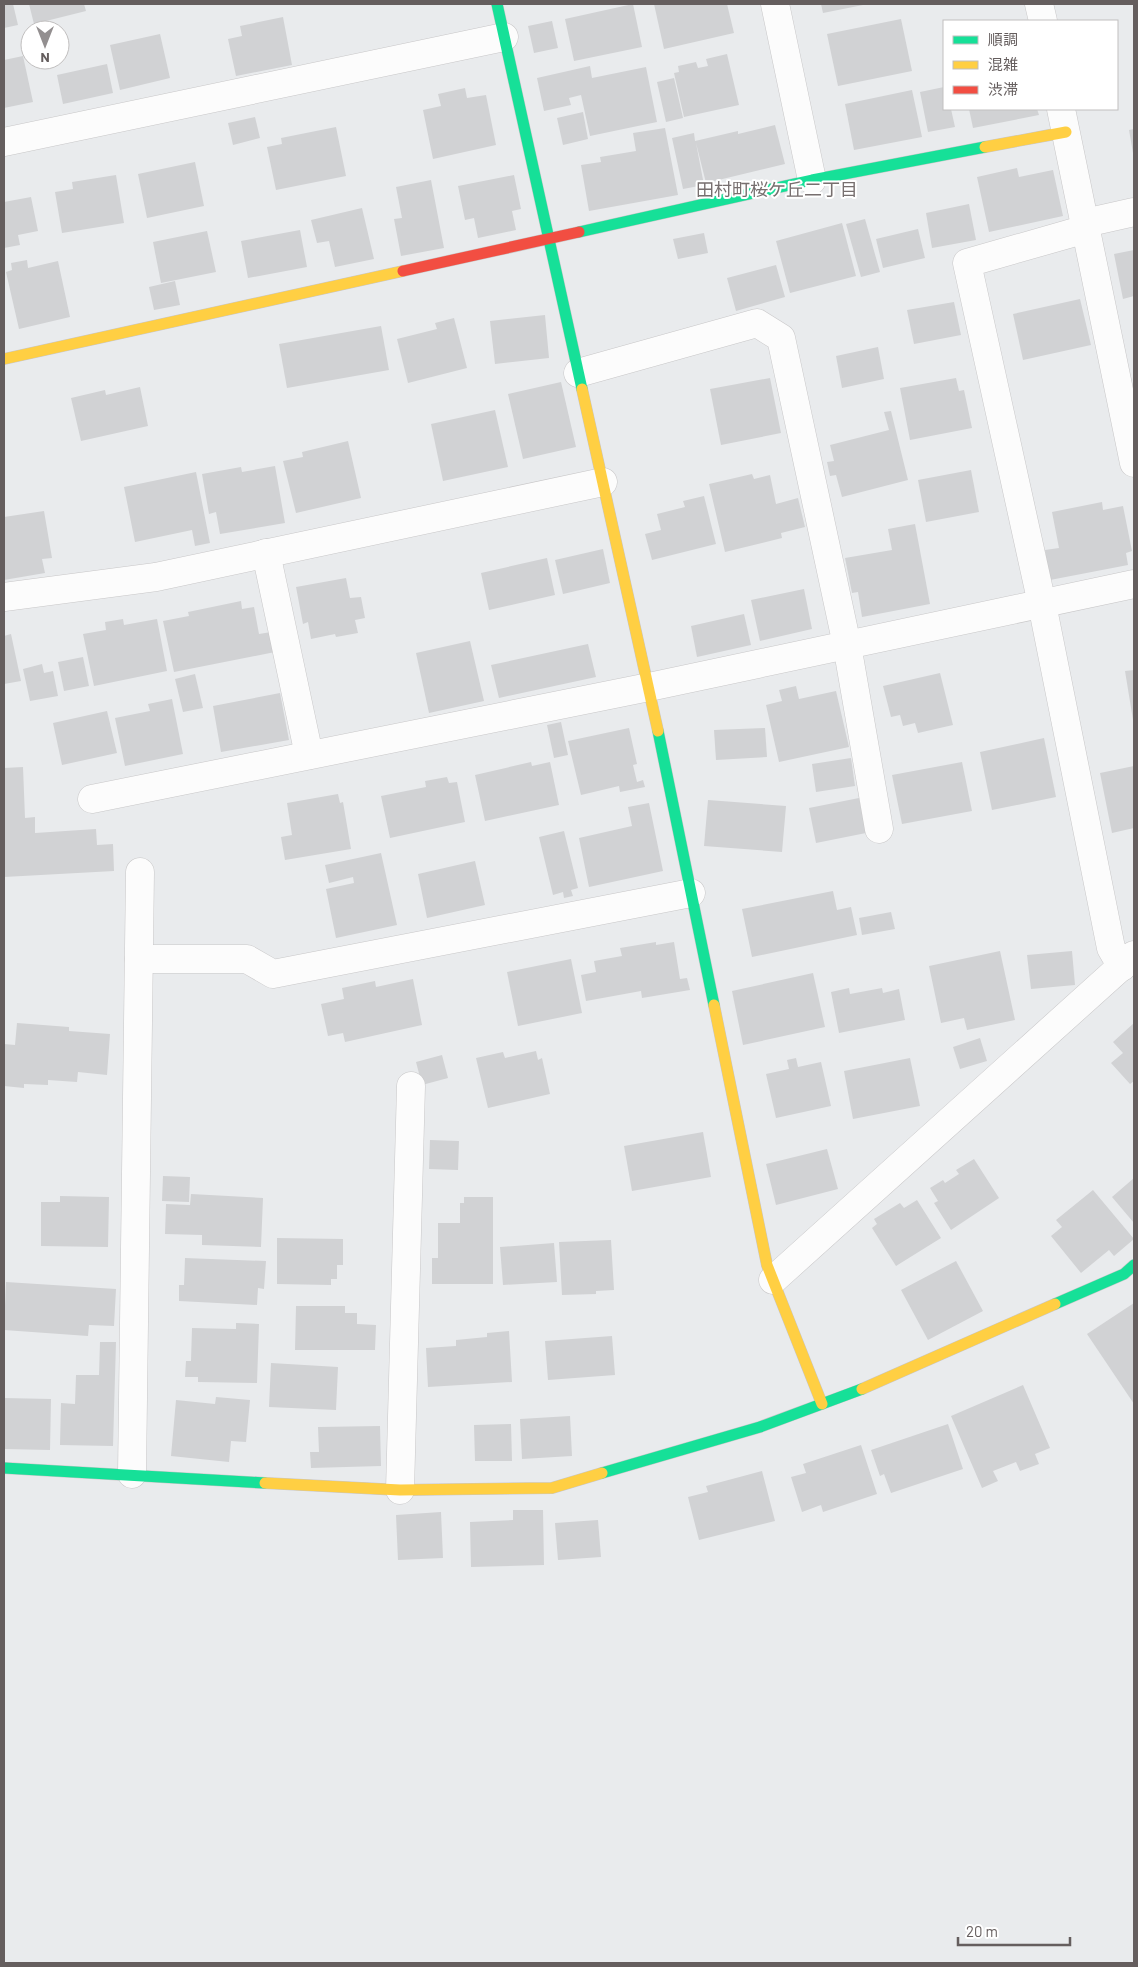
<svg xmlns="http://www.w3.org/2000/svg" width="1138" height="1967" viewBox="0 0 1138 1967" font-family="Barlow,'Noto Sans JP',sans-serif">
<style>
.building{fill:#d1d2d4}
.lines{fill:none;stroke-linecap:round;stroke-linejoin:round}
.street-casing{stroke:#c8c7c8;stroke-width:29}
.fast-casing{stroke:#c8c6c7;stroke-width:12}
.slow-casing{stroke:#c8c6c7;stroke-width:12}
.jam-casing{stroke:#c8c6c7;stroke-width:12}
.street{stroke:#fcfcfc;stroke-width:28}
.fast{stroke:#16e098;stroke-width:11}
.slow{stroke:#ffcf43;stroke-width:11}
.jam{stroke:#f24e42;stroke-width:11}
.labels{text-anchor:middle;dominant-baseline:central;stroke-width:4;stroke-linejoin:round;paint-order:stroke}
.neighbourhood-label{font-size:18px;fill:#776f6f;stroke:#fff}
</style>
<rect width="100%" height="100%" fill="#e9ebed"/>
<g class="building">
<polygon points="4,4 13,4 18,25 4,28"/>
<polygon points="29,4 84,4 86,11 34,24"/>
<polygon points="633,4 642,47 574,61 565,19"/>
<polygon points="654,4 727,4 734,33 664,49"/>
<polygon points="821,4 863,4 863,5 823,13"/>
<polygon points="283,17 292,65 236,76 228,39 242,36 240,26"/>
<polygon points="901,19 912,71 838,86 827,34"/>
<polygon points="552,21 558,48 534,53 528,26"/>
<polygon points="160,34 170,78 120,90 110,45"/>
<polygon points="727,54 739,105 684,117 674,73 679,72 678,66 696,62 698,68 708,66 706,59"/>
<polygon points="23,56 33,102 4,108 4,60"/>
<polygon points="107,64 113,93 63,104 57,75"/>
<polygon points="590,66 592,78 646,67 657,122 590,136 581,95 569,98 571,105 544,111 537,78"/>
<polygon points="674,78 683,118 666,122 657,82"/>
<polygon points="944,87 944,109 951,109 955,127 928,132 920,92"/>
<polygon points="465,88 467,98 486,95 496,145 433,159 423,110 441,106 438,94"/>
<polygon points="912,90 922,137 854,150 845,104"/>
<polygon points="969,109 1037,109 1039,115 973,128"/>
<polygon points="583,112 588,139 563,145 557,118"/>
<polygon points="255,117 260,138 233,145 228,123"/>
<polygon points="775,125 785,164 706,183 696,143 704,185 683,189 672,138 694,133 695,141 738,131 738,134"/>
<polygon points="336,127 346,176 276,190 267,147 282,144 281,138"/>
<polygon points="665,128 678,195 589,211 581,165 601,162 600,157 636,151 633,133"/>
<polygon points="1134,129 1134,153 1133,153 1129,130"/>
<polygon points="195,162 204,206 147,218 138,174"/>
<polygon points="1017,168 1019,177 1053,170 1063,216 989,232 977,177"/>
<polygon points="116,175 124,223 62,233 55,192 73,189 72,182"/>
<polygon points="514,175 521,209 512,211 516,230 478,238 474,218 465,220 458,186"/>
<polygon points="431,180 444,248 401,256 394,219 402,218 396,187"/>
<polygon points="31,197 38,231 18,235 20,245 4,248 4,202"/>
<polygon points="969,204 976,240 932,248 926,213"/>
<polygon points="362,208 374,259 335,267 329,241 317,243 311,220"/>
<polygon points="865,219 880,272 861,277 846,224"/>
<polygon points="842,223 856,276 790,293 776,241"/>
<polygon points="918,229 925,258 883,268 876,239"/>
<polygon points="300,230 307,267 248,278 241,241"/>
<polygon points="207,231 216,272 161,283 153,242"/>
<polygon points="704,233 708,253 678,259 673,239"/>
<polygon points="1134,250 1134,296 1123,299 1114,254"/>
<polygon points="27,260 28,268 58,261 70,317 19,329 6,272 12,270 11,263"/>
<polygon points="776,265 785,297 736,311 727,278"/>
<polygon points="175,281 180,305 154,310 149,287"/>
<polygon points="1080,299 1091,345 1023,360 1013,314"/>
<polygon points="954,302 961,335 914,344 907,310"/>
<polygon points="545,315 549,358 495,364 490,321"/>
<polygon points="454,318 467,368 408,383 397,339 437,329 435,323"/>
<polygon points="381,326 389,370 287,388 279,344"/>
<polygon points="878,347 884,379 842,388 836,356"/>
<polygon points="770,378 781,433 721,445 710,389"/>
<polygon points="956,378 959,391 964,390 972,428 910,440 900,388"/>
<polygon points="561,382 576,447 523,459 508,394"/>
<polygon points="140,387 148,426 81,441 71,398 105,390 106,395"/>
<polygon points="495,410 508,467 443,481 431,424"/>
<polygon points="891,411 908,480 842,497 836,475 830,476 827,462 834,461 830,445 889,430 884,412"/>
<polygon points="348,441 361,498 296,513 283,461 303,457 302,452"/>
<polygon points="275,466 285,523 220,534 216,512 209,514 202,474 241,467 242,472"/>
<polygon points="971,470 979,512 926,522 918,480"/>
<polygon points="196,472 210,543 195,546 192,530 135,542 124,487"/>
<polygon points="752,474 754,479 770,475 776,504 798,498 805,527 781,533 782,538 725,552 709,484"/>
<polygon points="704,496 716,544 652,560 645,534 661,530 657,514 685,507 683,501"/>
<polygon points="1102,502 1103,510 1123,506 1132,551 1126,553 1128,565 1050,580 1045,550 1059,548 1052,512"/>
<polygon points="44,511 52,558 42,559 45,573 4,580 4,517"/>
<polygon points="915,524 930,604 862,617 858,592 852,593 845,558 892,550 888,529"/>
<polygon points="603,549 610,583 563,594 555,560"/>
<polygon points="547,558 555,595 489,610 481,573"/>
<polygon points="346,578 350,598 361,597 365,618 355,620 358,633 336,637 335,634 311,639 308,622 303,624 296,587"/>
<polygon points="804,589 812,629 760,641 751,600"/>
<polygon points="241,601 242,609 254,607 259,634 271,632 275,652 174,672 163,621 189,616 188,612"/>
<polygon points="744,614 751,645 697,657 691,626"/>
<polygon points="123,619 124,625 157,619 167,671 94,686 83,634 106,630 105,622"/>
<polygon points="11,634 21,681 4,684 4,636"/>
<polygon points="470,641 484,701 429,713 416,653"/>
<polygon points="588,644 596,677 499,698 491,665"/>
<polygon points="83,657 89,686 64,691 58,662"/>
<polygon points="42,664 44,673 53,671 58,696 30,701 23,669"/>
<polygon points="1134,670 1134,720 1133,720 1125,671"/>
<polygon points="940,673 953,725 918,733 915,723 903,726 900,715 891,717 883,686"/>
<polygon points="195,674 203,708 183,712 175,679"/>
<polygon points="796,686 799,699 836,691 849,747 779,762 766,705 782,701 779,690"/>
<polygon points="280,693 289,740 221,752 213,706"/>
<polygon points="172,699 183,754 125,766 115,718 150,711 148,704"/>
<polygon points="107,711 117,753 62,765 53,723"/>
<polygon points="561,722 568,755 554,758 547,725"/>
<polygon points="629,728 637,764 633,765 637,782 643,780 645,787 620,792 619,786 581,795 568,741"/>
<polygon points="765,728 767,757 716,760 714,730"/>
<polygon points="1044,738 1056,797 992,810 980,752"/>
<polygon points="851,758 855,786 816,792 812,764"/>
<polygon points="531,762 532,766 550,762 559,805 485,821 475,775"/>
<polygon points="962,762 972,811 902,824 892,775"/>
<polygon points="1134,766 1134,828 1112,833 1100,773"/>
<polygon points="23,767 25,818 35,817 35,833 96,829 97,845 113,844 114,871 4,877 4,768"/>
<polygon points="447,777 449,783 457,782 465,822 390,838 381,796 426,787 425,781"/>
<polygon points="338,794 340,803 343,802 351,849 285,860 281,837 292,835 287,803"/>
<polygon points="859,798 866,833 816,843 809,808"/>
<polygon points="708,800 786,806 782,852 704,846"/>
<polygon points="649,803 663,871 589,887 579,838 632,826 628,807"/>
<polygon points="564,831 578,888 571,890 573,896 564,898 563,892 553,895 539,837"/>
<polygon points="381,853 397,925 336,938 326,889 354,883 353,877 329,883 325,865"/>
<polygon points="475,861 485,905 427,918 418,874"/>
<polygon points="833,891 837,910 851,907 857,935 752,957 742,909"/>
<polygon points="891,912 895,929 862,935 859,918"/>
<polygon points="656,942 656,945 674,942 680,979 687,978 690,990 642,998 641,991 586,1001 581,975 596,972 594,961 622,956 620,948"/>
<polygon points="1000,951 1015,1020 967,1030 964,1018 941,1023 929,966"/>
<polygon points="1072,951 1075,985 1031,989 1027,955"/>
<polygon points="571,959 582,1013 518,1026 507,972"/>
<polygon points="813,973 825,1027 743,1045 732,991"/>
<polygon points="413,979 422,1025 345,1042 343,1033 328,1036 321,1004 344,999 342,988 375,981 376,987"/>
<polygon points="849,988 850,994 882,988 883,993 899,989 905,1020 839,1033 831,992"/>
<polygon points="17,1023 69,1027 69,1031 110,1034 107,1075 78,1072 77,1082 48,1080 48,1085 24,1084 24,1088 4,1086 4,1044 15,1045"/>
<polygon points="1134,1023 1134,1081 1130,1084 1111,1063 1123,1053 1113,1042"/>
<polygon points="980,1038 987,1061 960,1069 953,1047"/>
<polygon points="536,1051 538,1060 542,1058 550,1094 488,1108 476,1058 503,1052 505,1058"/>
<polygon points="442,1055 448,1078 422,1085 416,1062"/>
<polygon points="796,1058 798,1067 821,1062 831,1106 776,1118 766,1074 789,1069 787,1060"/>
<polygon points="910,1058 920,1106 853,1119 844,1071"/>
<polygon points="703,1132 711,1177 632,1191 624,1146"/>
<polygon points="430,1140 459,1141 458,1170 429,1169"/>
<polygon points="827,1149 838,1189 776,1205 766,1164"/>
<polygon points="974,1159 999,1198 951,1230 934,1203 938,1201 930,1188 943,1180 945,1183 959,1174 956,1170"/>
<polygon points="163,1176 190,1177 189,1202 162,1201"/>
<polygon points="1134,1178 1134,1223 1112,1197"/>
<polygon points="1093,1190 1134,1239 1114,1256 1109,1250 1081,1273 1051,1236 1062,1227 1056,1220"/>
<polygon points="191,1194 263,1198 261,1247 202,1245 202,1235 165,1234 166,1204 190,1205"/>
<polygon points="60,1196 109,1197 108,1247 41,1246 41,1202 60,1202"/>
<polygon points="464,1197 493,1197 493,1284 432,1284 432,1258 438,1258 438,1223 460,1223 460,1203 464,1203"/>
<polygon points="917,1200 941,1238 896,1266 872,1228 877,1224 874,1219 900,1203 904,1208"/>
<polygon points="277,1238 343,1239 343,1265 337,1265 337,1279 331,1279 331,1285 277,1284"/>
<polygon points="611,1240 614,1290 596,1291 596,1294 562,1295 559,1242"/>
<polygon points="554,1243 557,1282 503,1285 500,1247"/>
<polygon points="185,1258 266,1261 264,1289 258,1288 257,1305 179,1301 179,1285 184,1285"/>
<polygon points="956,1261 983,1311 928,1340 901,1290"/>
<polygon points="6,1282 116,1289 114,1326 89,1325 88,1336 4,1330"/>
<polygon points="1134,1303 1134,1404 1087,1334"/>
<polygon points="296,1306 345,1306 345,1313 357,1313 357,1324 376,1325 375,1350 295,1350"/>
<polygon points="236,1323 259,1324 257,1383 198,1382 198,1377 185,1377 186,1361 191,1361 192,1328 236,1329"/>
<polygon points="509,1331 512,1382 428,1387 426,1348 456,1346 456,1340 487,1337 487,1333"/>
<polygon points="612,1336 615,1375 548,1380 545,1341"/>
<polygon points="100,1342 116,1342 113,1446 60,1445 61,1403 75,1404 76,1375 99,1375"/>
<polygon points="271,1363 338,1367 336,1410 269,1407"/>
<polygon points="1023,1385 1050,1448 1035,1454 1039,1464 1020,1471 1016,1462 993,1471 998,1481 982,1488 951,1416"/>
<polygon points="216,1397 250,1400 246,1442 231,1441 229,1462 171,1456 176,1400 215,1404"/>
<polygon points="4,1398 51,1399 50,1450 4,1449"/>
<polygon points="570,1416 572,1456 522,1459 520,1419"/>
<polygon points="511,1424 512,1461 475,1461 474,1425"/>
<polygon points="948,1424 963,1469 891,1493 884,1474 880,1476 871,1450"/>
<polygon points="380,1426 381,1466 311,1468 310,1452 319,1452 318,1427"/>
<polygon points="861,1445 877,1494 823,1512 821,1505 802,1512 791,1477 806,1473 803,1464"/>
<polygon points="762,1471 775,1521 699,1540 688,1497 708,1492 706,1486"/>
<polygon points="513,1510 543,1510 544,1565 471,1567 470,1522 513,1520"/>
<polygon points="441,1512 443,1558 398,1560 396,1515"/>
<polygon points="598,1520 601,1557 558,1560 555,1523"/>
</g>
<g class="lines">
<g class="street-casing">
<g id="street">
<polyline points="775,4 812,180"/>
<polyline points="1039,4 1043,21"/>
<polyline points="1061,109 1134,463"/>
<polyline points="4,142 504,37"/>
<polyline points="1085,223 1134,212"/>
<polyline points="1086,229 967,263 1042,604 1111,948 1122,967"/>
<polyline points="578,373 757,323 781,338 847,645 879,829"/>
<polyline points="266,553 309,755"/>
<polyline points="4,597 156,577 603,482"/>
<polyline points="92,799 649,687 1134,584"/>
<polyline points="139,959 247,959 273,974 691,893"/>
<polyline points="773,1280 1134,955"/>
<polyline points="132,1474 140,872"/>
<polyline points="400,1490 411,1086"/>
</g>
</g>
<g class="fast-casing">
<g id="fast">
<polyline points="497,4 582,389"/>
<polyline points="579,232 812,180 985,147"/>
<polyline points="658,731 714,1005"/>
<polyline points="1055,1304 1124,1274 1134,1265"/>
<polyline points="4,1468 265,1483"/>
<polyline points="602,1473 760,1427 862,1389"/>
</g>
</g>
<g class="slow-casing">
<g id="slow">
<polyline points="985,147 1066,132"/>
<polyline points="4,359 403,271"/>
<polyline points="582,389 658,731"/>
<polyline points="714,1005 767,1265 822,1404"/>
<polyline points="862,1389 1055,1304"/>
<polyline points="265,1483 400,1490 552,1488 602,1473"/>
</g>
</g>
<g class="jam-casing">
<polyline id="jam" points="403,271 579,232"/>
</g>
<use href="#street" class="street"/>
<use href="#fast" class="fast"/>
<use href="#slow" class="slow"/>
<use href="#jam" class="jam"/>
</g>
<g class="labels">
<g class="neighbourhood-label">
<text x="777" y="189">田村町桜ケ丘二丁目</text>
</g>
</g>
<rect width="1138" height="1967" fill="none" stroke="#655e5e" stroke-width="10"/>
<rect x="943" y="20" width="175" height="90" fill="#ffffff" stroke="#c1bfbf"/>
<rect x="953" y="36" width="25" height="8" fill="#16e098" stroke="#c1bfbf"/>
<text x="988" y="45" font-size="15" fill="#655e5e">順調</text>
<rect x="953" y="61" width="25" height="8" fill="#ffcf43" stroke="#c1bfbf"/>
<text x="988" y="70" font-size="15" fill="#655e5e">混雑</text>
<rect x="953" y="86" width="25" height="8" fill="#f24e42" stroke="#c1bfbf"/>
<text x="988" y="95" font-size="15" fill="#655e5e">渋滞</text>
<g transform="translate(45 45) rotate(180)"><circle r="24" fill="#ffffff" stroke="#c1bfbf"/>
<path d="M0-4L9 19L0 12L-9 19Z" fill="#938f90"/>
<text y="-8" font-size="14" font-weight="bold" text-anchor="middle" fill="#655e5e">N</text>
</g>
<path d="M958 1937v8h112v-8" fill="none" stroke="#655e5e" stroke-width="2.5"/>
<text x="966" y="1937" font-size="15" fill="#655e5e" stroke="#ffffff" stroke-width="4" paint-order="stroke">20 m</text>
</svg>
